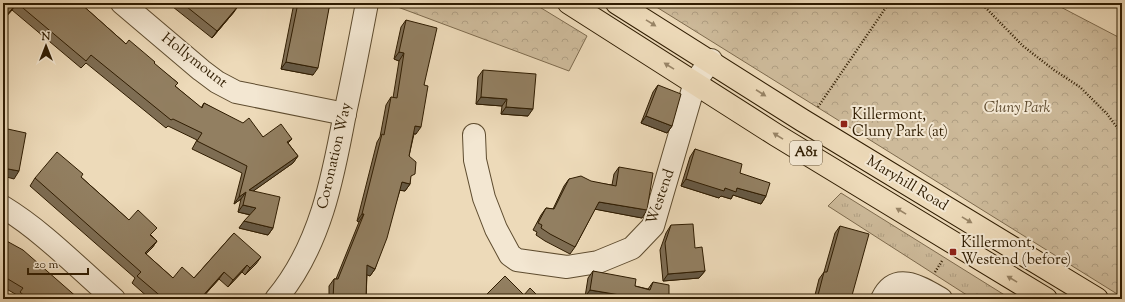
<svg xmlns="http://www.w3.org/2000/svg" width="1125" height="302" viewBox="0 0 1125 302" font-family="'Sorts Mill Goudy',serif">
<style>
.grass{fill:url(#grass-tufts);stroke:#7e6b4e}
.forest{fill:url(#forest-crowns);stroke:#7e6b4e}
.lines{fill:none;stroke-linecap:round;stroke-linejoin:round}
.minor-casing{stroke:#5e4c2f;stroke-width:24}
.primary-casing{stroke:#2f1c01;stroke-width:24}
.path{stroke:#2f1c01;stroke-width:2.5;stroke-dasharray:1 2;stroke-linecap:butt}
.minor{stroke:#f3e7d2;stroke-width:22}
.primary{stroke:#eddab9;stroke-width:22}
.wall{fill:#7e6d53;stroke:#2f1c01}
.shaded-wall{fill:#665944;stroke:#2f1c01}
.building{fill:#927f61;stroke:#2f1c01}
.oneway{fill:#988466}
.poi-dot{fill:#8f2418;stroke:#f3e7d2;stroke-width:1.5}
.labels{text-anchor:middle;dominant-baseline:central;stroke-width:4;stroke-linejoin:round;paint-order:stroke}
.shield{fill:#f3e7d2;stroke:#6a5940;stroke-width:1}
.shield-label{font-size:14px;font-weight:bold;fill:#2f1c01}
.street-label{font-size:15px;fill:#2f1c01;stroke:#f3e7d2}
.park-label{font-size:15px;font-style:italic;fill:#5e4b2f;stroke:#f3e7d2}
.poi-label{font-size:15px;fill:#2f1c01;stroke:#f3e7d2;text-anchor:start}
</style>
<defs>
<pattern id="grass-tufts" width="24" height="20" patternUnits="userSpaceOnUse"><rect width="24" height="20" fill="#cdba9a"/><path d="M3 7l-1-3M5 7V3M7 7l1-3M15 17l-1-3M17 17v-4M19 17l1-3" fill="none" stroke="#b09f83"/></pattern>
<pattern id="forest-crowns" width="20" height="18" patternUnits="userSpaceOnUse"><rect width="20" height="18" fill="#cdba9a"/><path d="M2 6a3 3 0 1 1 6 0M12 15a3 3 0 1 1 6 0" fill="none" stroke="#b09f83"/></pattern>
</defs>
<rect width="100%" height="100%" fill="#eddab9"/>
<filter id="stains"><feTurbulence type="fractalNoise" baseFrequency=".005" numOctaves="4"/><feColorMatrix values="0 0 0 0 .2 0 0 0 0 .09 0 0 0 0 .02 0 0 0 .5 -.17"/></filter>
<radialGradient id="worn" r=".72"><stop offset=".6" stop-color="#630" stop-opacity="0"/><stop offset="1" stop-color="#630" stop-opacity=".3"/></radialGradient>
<polygon class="grass" points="841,193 1011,299 973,299 828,206"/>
<g class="forest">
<polygon points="387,3 533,3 587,36 569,71"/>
<polygon points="650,3 1053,3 1122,39 1122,297"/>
</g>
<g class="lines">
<g class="minor-casing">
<g id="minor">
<polyline points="122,3 201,70 217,82 236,92 345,114"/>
<polyline points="474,135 475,160 484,198 496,229 510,255 517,260 567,267 598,262 632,248 653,226 695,82 711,60"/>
<path d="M3 207C44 232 78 268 114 299"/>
<path d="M276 299C320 247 333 178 345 113 353 77 360 40 367 3"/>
<path d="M882 299C896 270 922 288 941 299"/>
</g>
</g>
<g class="primary-casing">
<g id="primary">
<polyline points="569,3 776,135 1046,299"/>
<polyline points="617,3 802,120 1097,299"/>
</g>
</g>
<g class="path">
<polyline points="981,3 1023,46 1054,70 1080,87 1107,114 1122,134"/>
<polyline points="818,107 889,3"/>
<polyline points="935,272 942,261"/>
</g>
<use href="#minor" class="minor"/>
<use href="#primary" class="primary"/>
</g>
<g class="wall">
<polygon points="3,3 80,3 126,44 154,64 178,83 175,86 201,108 204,103 263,137 292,139 288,143 298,156 293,163 253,191 273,228 268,235 239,228 250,215 238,212 241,199 234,204 242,173 192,149 197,140 168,126 166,128 86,63 81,68 12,10 3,20"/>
<polygon points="168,3 236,3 234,12 212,38"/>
<polygon points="294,3 330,3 313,75 281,69"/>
<polygon points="406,20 424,85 416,134 414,134 409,156 410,181 410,184 405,191 400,190 375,269 370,276 367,274 366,299 329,299 329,286 334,279 336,279 359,222 357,221 377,142 380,137 386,105 391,97 393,98 399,61 394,59 401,27"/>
<polygon points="483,70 528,116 501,114 502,106 476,104 478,77"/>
<polygon points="658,85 672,126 667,133 641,123 653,92"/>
<polygon points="695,149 740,173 766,196 761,204 733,195 731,199 721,196 719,198 681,186 690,157"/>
<polygon points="619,167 642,218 595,209 575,247 570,254 545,241 536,235 537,232 533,230 541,215 546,208 553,209 564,186 569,179 612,185 614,174"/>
<polygon points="81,177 129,220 151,235 157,241 152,248 146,254 173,278 194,278 234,233 256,264 245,275 242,272 228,287 219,279 201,299 150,299 132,283 135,278 30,186 35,178"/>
<polygon points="671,225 695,248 705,271 699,278 663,281 660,250 666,233"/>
<polygon points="840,226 851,299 814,299 819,279 824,272 835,233"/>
<polygon points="3,239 79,299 15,299 17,295 3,287"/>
<polygon points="593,271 635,286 648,289 653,282 669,299 595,299 585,297 588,278"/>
</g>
<g class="shaded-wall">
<polygon points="17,3 12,10 3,20 6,16"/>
<polygon points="239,5 234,12 212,38 217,31"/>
<polygon points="399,52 404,53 399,61 394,59"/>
<polygon points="286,62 318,68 313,75 281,69"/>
<polygon points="481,97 507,99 502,106 476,104"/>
<polygon points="506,107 533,109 528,116 501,114"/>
<polygon points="646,116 672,126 667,133 641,123"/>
<polygon points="415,126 421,127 416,134 410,133"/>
<polygon points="298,156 293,163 245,197 249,190"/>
<polygon points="3,168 19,171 14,179 3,176"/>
<polygon points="686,179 725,188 737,188 766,196 761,204 733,195 731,199 721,196 719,198 681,186"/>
<polygon points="402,182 410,184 405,191 397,190"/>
<polygon points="246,192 241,199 234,204 239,197"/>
<polygon points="599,202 647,210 642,218 594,209"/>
<polygon points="243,205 256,208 251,215 238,212"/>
<polygon points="362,214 364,214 359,222 357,221"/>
<polygon points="244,221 273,228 268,235 239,228"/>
<polygon points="157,241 152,248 140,260 145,253"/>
<polygon points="261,257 256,264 245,275 250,268"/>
<polygon points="247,265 242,272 228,287 233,280"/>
<polygon points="367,265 375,269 370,276 362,273"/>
<polygon points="705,271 699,278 663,281 668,274"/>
<polygon points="224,272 219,279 201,299 200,299"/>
<polygon points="590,290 632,297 631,299 595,299 585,297"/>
</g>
<g class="building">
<polygon points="3,3 17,3 6,16 3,13"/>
<polygon points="17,3 80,3 126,44 129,40 155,62 154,63 178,83 175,86 202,108 204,103 243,123 249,118 263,137 281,124 292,139 287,142 298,156 249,190 280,197 273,228 244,221 256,208 243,205 246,192 239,197 247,166 197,141 202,133 173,119 171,120 91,55 86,61"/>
<polygon points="182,3 236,3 239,5 217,31"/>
<polygon points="298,3 330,3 318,68 286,62"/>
<polygon points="406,20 437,28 424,85 428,86 421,127 415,126 409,156 416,162 415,174 411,176 410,184 402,182 387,238 375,269 367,265 366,299 333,299 334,279 338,279 364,214 362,214 382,134 384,135 391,97 397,98 404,53 399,52"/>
<polygon points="483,70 536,74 533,109 506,107 507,99 481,97"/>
<polygon points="658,85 681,94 672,126 646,116"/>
<polygon points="3,128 26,133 19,171 3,168"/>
<polygon points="695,149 742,164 740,173 770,183 766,196 737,188 736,192 725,188 724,191 686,179"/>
<polygon points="57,152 83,174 81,177 129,220 138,210 157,228 150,235 157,241 145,253 173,278 182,267 194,278 234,233 261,257 250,268 247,265 233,280 224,272 200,299 164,299 137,276 141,272 35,178"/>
<polygon points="619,167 653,173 647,210 599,202 575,247 550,234 541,228 542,225 538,223 546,208 554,209 569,179 581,176 591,181 616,186"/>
<polygon points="693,224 695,248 702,247 705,271 668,274 665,243 671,225"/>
<polygon points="840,226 869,234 851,299 817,299 824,272 827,272"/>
<polygon points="3,239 23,250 79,299 28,299 20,292 23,288 3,276"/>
<polygon points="593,271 636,279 635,286 650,290 653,282 669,285 669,299 632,299 632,297 590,290"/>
<polygon points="505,276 524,295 530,288 541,299 486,299 484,297"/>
</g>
<defs><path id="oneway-solid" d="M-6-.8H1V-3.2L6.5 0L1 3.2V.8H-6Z"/></defs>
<g class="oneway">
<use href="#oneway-solid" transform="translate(651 23) rotate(32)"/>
<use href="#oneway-solid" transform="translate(669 66) rotate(-148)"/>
<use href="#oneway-solid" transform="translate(761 93) rotate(33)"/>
<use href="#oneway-solid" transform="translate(778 136) rotate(-148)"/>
<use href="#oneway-solid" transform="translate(901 211) rotate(-149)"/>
<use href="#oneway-solid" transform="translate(967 220) rotate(31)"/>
<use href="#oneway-solid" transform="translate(1012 279) rotate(-149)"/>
</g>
<g class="poi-dot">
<rect x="840" y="120" width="8" height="8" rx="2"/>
<rect x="949" y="248" width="8" height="8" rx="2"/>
</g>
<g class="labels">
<rect class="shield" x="790" y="141" width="32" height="24" rx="3"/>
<g class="shield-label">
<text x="806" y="153">A81</text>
</g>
<g class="street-label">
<text transform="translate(194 61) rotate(38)">Hollymount</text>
<text transform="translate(335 156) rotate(-77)">Coronation Way</text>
<text transform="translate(907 184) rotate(31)">Maryhill Road</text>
<text transform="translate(661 197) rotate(-71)">Westend</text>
</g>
<g class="park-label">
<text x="1017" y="108">Cluny Park</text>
</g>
<g class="poi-label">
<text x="852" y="115">Killermont,<tspan x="852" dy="17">Cluny Park (at)</tspan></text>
<text x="961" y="243">Killermont,<tspan x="961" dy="17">Westend (before)</tspan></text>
</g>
</g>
<rect width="1125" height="302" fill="none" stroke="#eddab9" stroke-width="16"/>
<rect x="4" y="4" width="1117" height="294" fill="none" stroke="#2f1c01" stroke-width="2"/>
<rect x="8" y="8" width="1109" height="286" fill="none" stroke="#2f1c01"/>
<g transform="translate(46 46)" stroke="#f3e7d2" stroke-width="3" paint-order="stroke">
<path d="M0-3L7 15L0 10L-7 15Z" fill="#2f1c01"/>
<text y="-6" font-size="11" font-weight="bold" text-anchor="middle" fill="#2f1c01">N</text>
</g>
<path d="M28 268v6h60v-6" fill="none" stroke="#2f1c01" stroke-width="2"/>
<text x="34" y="268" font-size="12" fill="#2f1c01" stroke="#f3e7d2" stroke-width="3" paint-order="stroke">20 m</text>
<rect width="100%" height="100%" filter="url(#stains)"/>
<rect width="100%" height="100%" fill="url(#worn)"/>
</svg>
